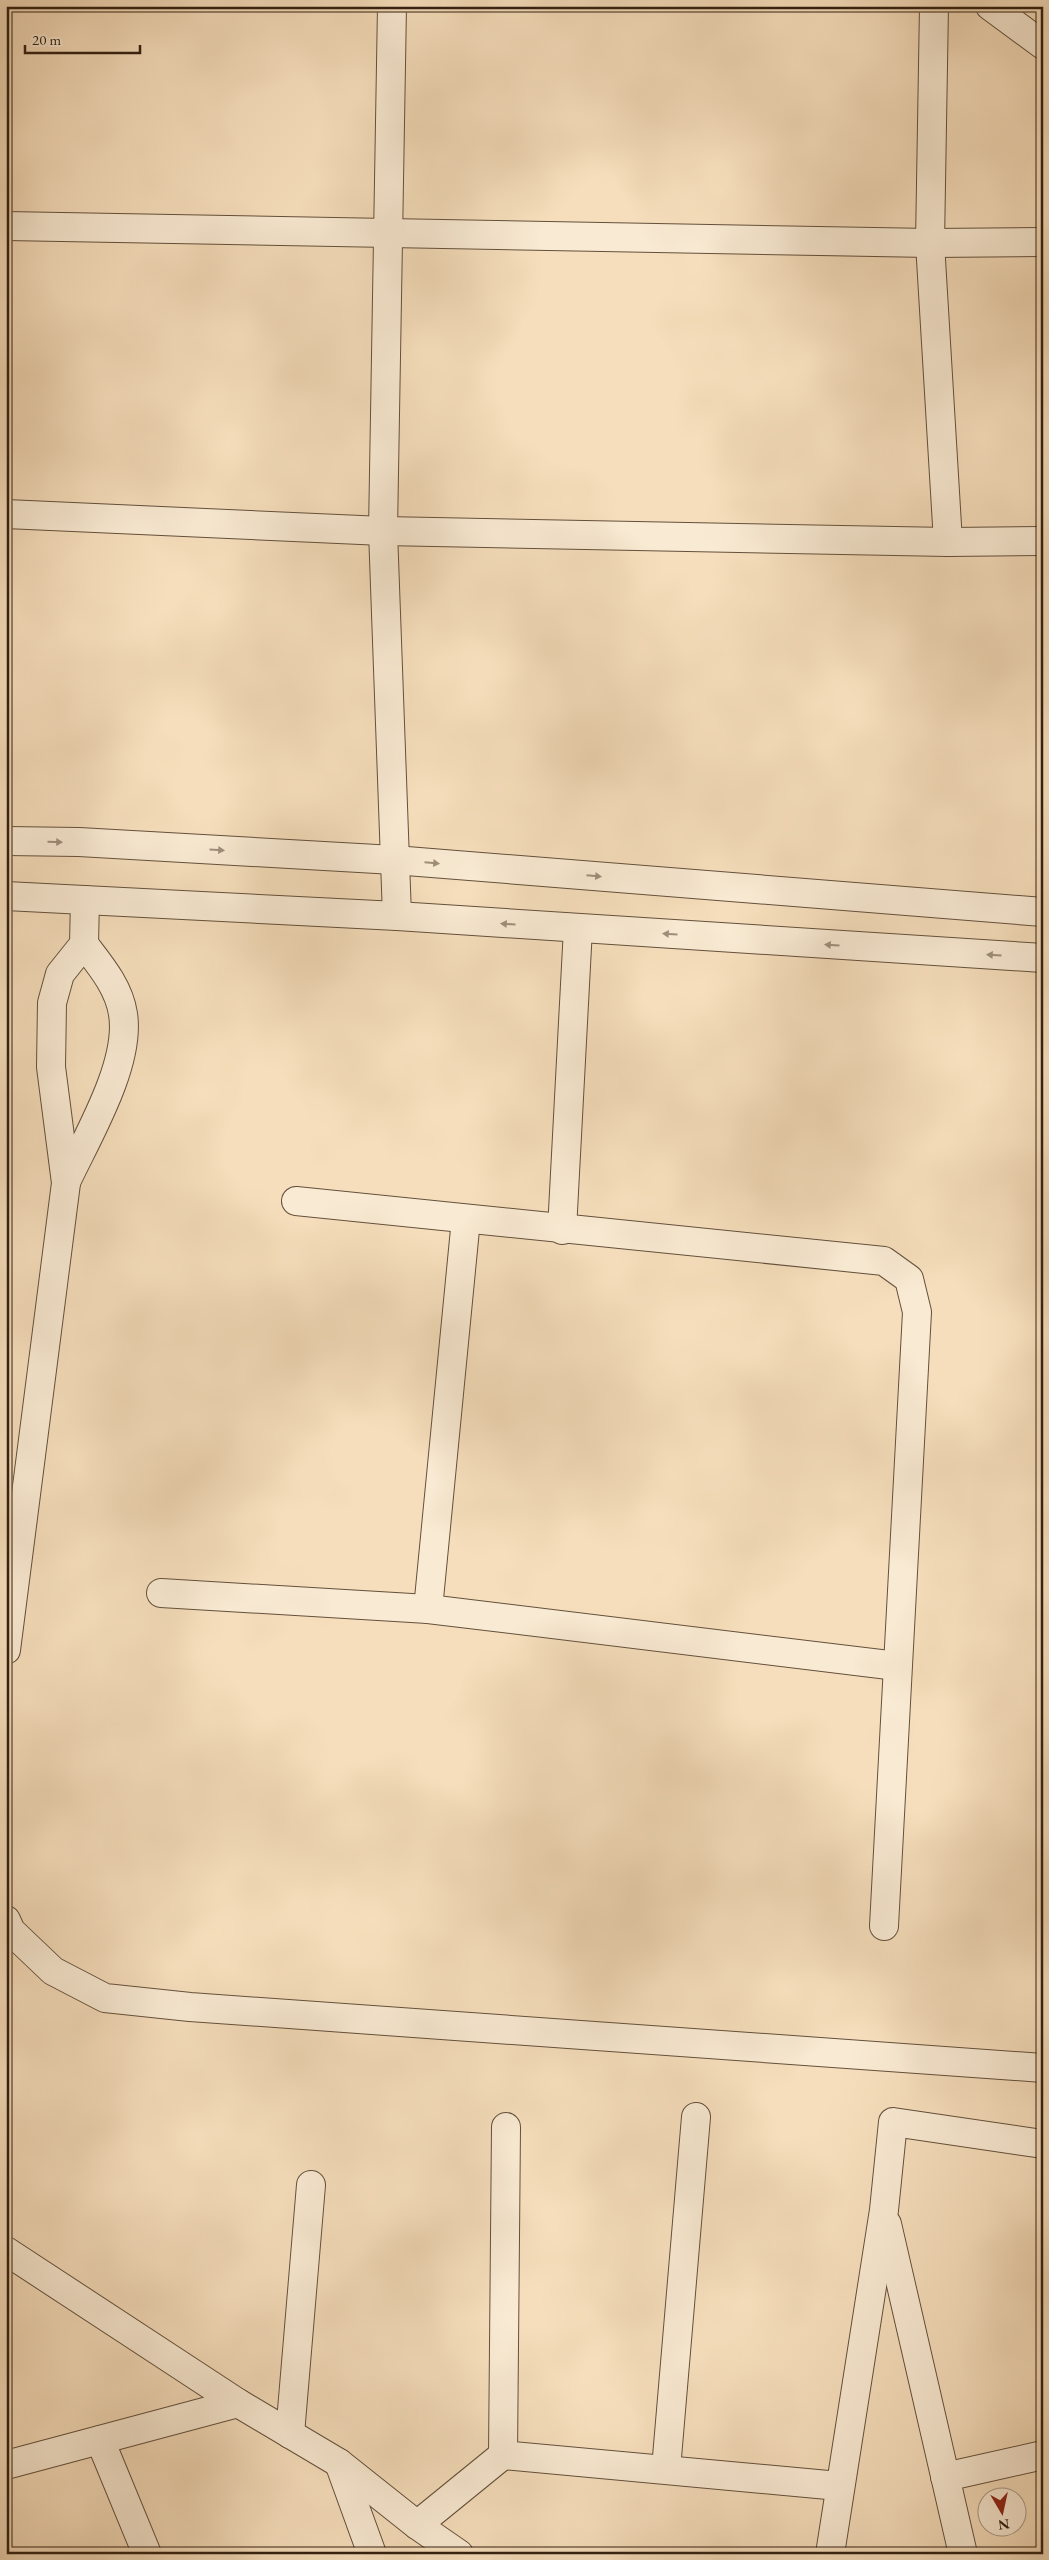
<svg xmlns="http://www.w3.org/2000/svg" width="1049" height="2560" viewBox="0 0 1049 2560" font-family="'EB Garamond',serif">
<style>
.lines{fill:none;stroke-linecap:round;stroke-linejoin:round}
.minor-casing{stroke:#64503c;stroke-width:30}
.minor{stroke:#f9ead3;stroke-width:28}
.oneway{fill:#a08f7c}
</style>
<rect width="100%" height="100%" fill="#f6debc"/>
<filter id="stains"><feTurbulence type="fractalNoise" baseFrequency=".004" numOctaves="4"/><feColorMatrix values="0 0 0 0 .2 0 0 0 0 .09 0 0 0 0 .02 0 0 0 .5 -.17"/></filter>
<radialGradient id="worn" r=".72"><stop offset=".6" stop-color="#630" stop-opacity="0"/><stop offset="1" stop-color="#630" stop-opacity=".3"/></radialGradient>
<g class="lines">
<g class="minor-casing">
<g id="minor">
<polyline points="392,6 383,531 397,916"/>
<polyline points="934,6 930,243 948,542"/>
<polyline points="990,6 1043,45"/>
<polyline points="6,226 930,243 1043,242"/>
<polyline points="6,514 383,531 948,542 1043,541"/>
<polyline points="6,841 79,842 394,860 1043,912"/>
<polyline points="6,896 397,916 1043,958"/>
<path d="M66 1182C87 1137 131 1064 123 1014 119 987 100 965 84 944"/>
<polyline points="296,1201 884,1261 909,1279 917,1312 884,1926"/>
<polyline points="562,1230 578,928"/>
<polyline points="161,1593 428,1609 897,1666"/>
<polyline points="428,1609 466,1219"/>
<polyline points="6,1650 66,1183 51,1067 52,1003 60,974 84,944 85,900"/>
<polyline points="6,1920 11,1931 53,1971 105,1998 190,2007 1043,2068"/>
<polyline points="887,2224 963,2554"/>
<polyline points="6,2251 238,2403 339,2463 417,2525 459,2554"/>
<polyline points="290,2434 311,2185"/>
<polyline points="100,2440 147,2554"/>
<polyline points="503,2455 839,2486"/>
<polyline points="339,2463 372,2554"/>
<polyline points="6,2465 238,2403"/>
<polyline points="666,2469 696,2117"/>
<polyline points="945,2477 1043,2455"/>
<polyline points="417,2525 503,2455 506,2127"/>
<polyline points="830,2554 884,2210 893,2122 1043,2144"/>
</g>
</g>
<use href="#minor" class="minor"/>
</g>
<defs><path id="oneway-solid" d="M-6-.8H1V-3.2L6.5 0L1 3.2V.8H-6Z" transform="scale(1.25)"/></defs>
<g class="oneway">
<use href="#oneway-solid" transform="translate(55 842) rotate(1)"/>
<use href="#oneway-solid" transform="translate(217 850) rotate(3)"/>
<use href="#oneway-solid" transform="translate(432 863) rotate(5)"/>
<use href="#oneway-solid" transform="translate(594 876) rotate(5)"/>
<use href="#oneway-solid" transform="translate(508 924) rotate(-176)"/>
<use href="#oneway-solid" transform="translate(670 934) rotate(-176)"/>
<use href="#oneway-solid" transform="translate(832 945) rotate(-176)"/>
<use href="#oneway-solid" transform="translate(994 955) rotate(-176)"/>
</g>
<rect width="1049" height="2560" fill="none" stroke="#f6debc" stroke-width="25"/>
<rect x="8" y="8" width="1034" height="2545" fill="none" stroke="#332011" stroke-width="2.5"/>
<rect x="12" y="12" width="1024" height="2535" fill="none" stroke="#332011"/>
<g transform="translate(1002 2512) rotate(171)"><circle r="24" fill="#f9ead3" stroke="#aa9985"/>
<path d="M0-4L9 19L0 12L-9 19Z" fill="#8f2418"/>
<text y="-8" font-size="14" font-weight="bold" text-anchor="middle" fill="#332011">N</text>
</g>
<path d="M25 45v8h115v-8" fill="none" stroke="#332011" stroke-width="2.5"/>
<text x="32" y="45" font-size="15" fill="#332011" stroke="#f9ead3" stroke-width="4" paint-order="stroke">20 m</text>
<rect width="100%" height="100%" filter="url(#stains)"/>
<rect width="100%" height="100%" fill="url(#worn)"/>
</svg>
